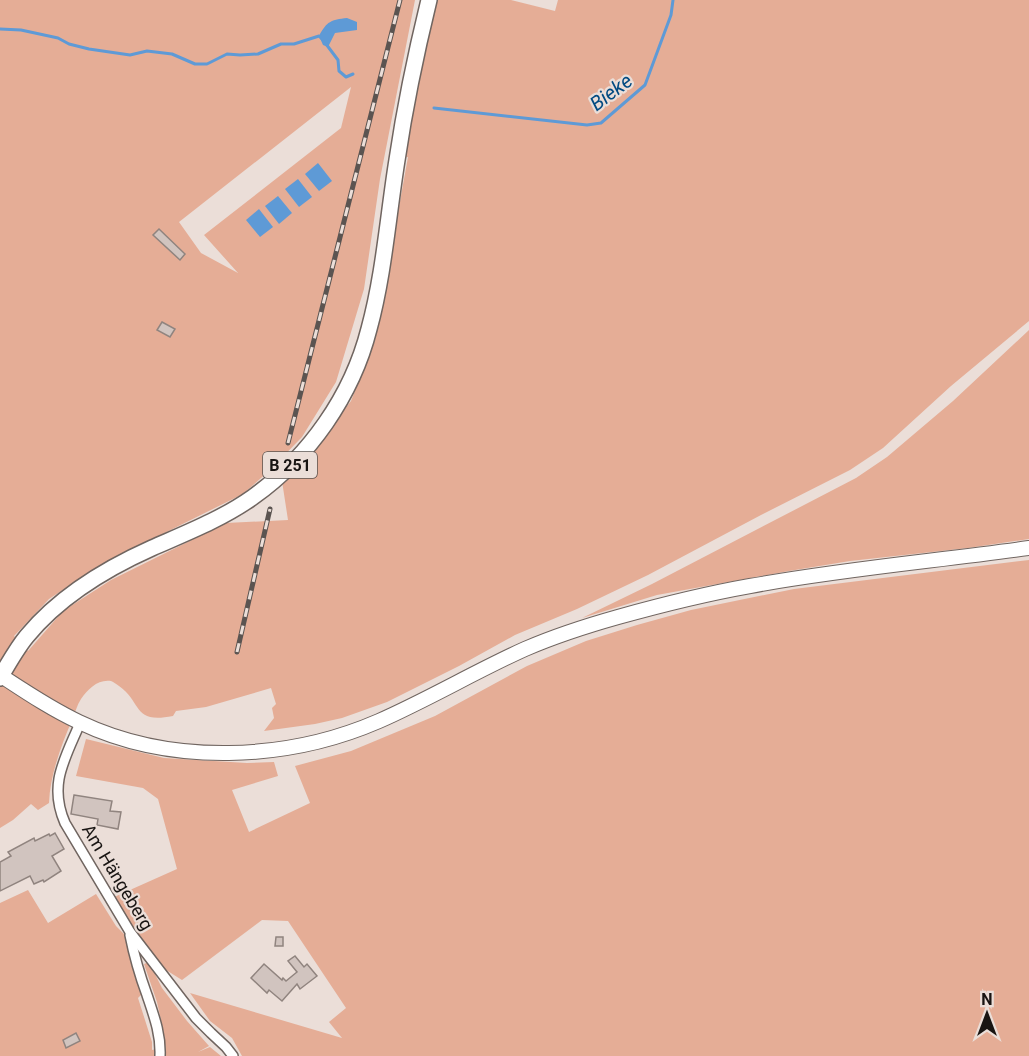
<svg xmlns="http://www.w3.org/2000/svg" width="1029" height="1056" viewBox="0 0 1029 1056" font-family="Roboto,sans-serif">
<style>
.green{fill:#e5ad96;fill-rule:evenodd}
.water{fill:#5e9ad6}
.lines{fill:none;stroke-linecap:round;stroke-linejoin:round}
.stream{stroke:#5e9ad6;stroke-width:3}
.building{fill:#d1c4bf;stroke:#90847f;stroke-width:1.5}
.street-casing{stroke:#706560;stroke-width:12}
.secondary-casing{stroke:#706560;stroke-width:16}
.primary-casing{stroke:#706560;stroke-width:18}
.street{stroke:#fff;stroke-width:9}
.secondary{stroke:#fff;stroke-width:14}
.primary{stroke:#fff;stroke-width:15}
.rail-casing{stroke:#5b5451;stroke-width:5}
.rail{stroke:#ebded8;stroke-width:3;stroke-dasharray:9;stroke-linecap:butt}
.labels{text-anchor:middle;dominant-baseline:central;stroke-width:4.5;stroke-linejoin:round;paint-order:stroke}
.shield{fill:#ebded8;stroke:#58514e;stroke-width:1.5}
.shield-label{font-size:16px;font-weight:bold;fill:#191513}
.street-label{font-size:18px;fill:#191513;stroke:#ebded8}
.water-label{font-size:20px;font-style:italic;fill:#034b82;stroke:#ebded8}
</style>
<rect width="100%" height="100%" fill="#ebded8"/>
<g class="green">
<path d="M0 0H415L380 179 364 289 336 382 302 437 269 471 243 494 102 564 49 599 14 636 28 651 63 611 111 580 226 523 288 520 282 481 330 428 351 401 375 340 408 157 401 158 432 0H511L555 11 558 0H1029V321L951 386 883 448 850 470 761 515 648 575 577 609 515 635 459 666 387 702 342 718 315 724 264 731 274 718 272 708 276 704 271 688 206 707 176 711 173 716C132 724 143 703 119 686 116 684 114 682 111 681 98 679 88 689 81 699 77 705 75 713 72 720 61 746 50 775 49 803L38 810 31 804 13 820 0 828ZM351 87 341 128 204 235 238 273 201 253 179 222Z"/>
<polygon points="1029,330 1029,539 968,548 850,561 789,571 657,595 582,618 652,584 856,478 887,457 953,401"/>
<polygon points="1029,560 1029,1056 242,1056 232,1038 210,1021 190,993 342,1038 329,1022 346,1008 288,921 262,920 182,980 166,970 133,933 112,898 177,869 158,799 143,788 76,776 86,739 164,758 247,763 274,762 278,776 232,790 249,832 310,803 295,766 351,751 435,716 527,666 586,641 637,625 691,610 794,589"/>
<polygon points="28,890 48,923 96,894 116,926 125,935 142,994 138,998 152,1042 152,1050 156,1049 157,1056 166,1054 164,1034 157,1002 144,964 149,962 162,988 187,1021 209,1046 198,1052 210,1047 221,1056 0,1056 0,903"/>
</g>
<g class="water">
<path d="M347 18 357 22V30L335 33 328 47 323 45 319 36C327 21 331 20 347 18Z"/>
<polygon points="318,163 332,181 319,191 305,174"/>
<polygon points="298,179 312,197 299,207 285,189"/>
<polygon points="278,196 292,213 279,224 265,206"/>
<polygon points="259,209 273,227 260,237 246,220"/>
</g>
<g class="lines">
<g class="stream">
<polyline points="0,29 21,30 58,38 69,44 89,49 130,55 147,51 172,54 195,64 207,64 227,54 240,55 258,54 281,44 294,44 319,36 322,39"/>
<polyline points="326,44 338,60 339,71 346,77 353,74"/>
<polyline points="434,108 587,125 601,123 645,85 671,15 673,0"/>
</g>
</g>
<g class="building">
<polygon points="159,229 185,254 180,260 153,235"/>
<polygon points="162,322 175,329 170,337 157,330"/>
<polygon points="74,795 112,801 110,811 121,812 118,829 97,825 98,819 71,814"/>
<polygon points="55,833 64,849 52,856 61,871 44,882 43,880 34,884 30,876 0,891 0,862 11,856 8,852 34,838 35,841 49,834 50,836"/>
<polygon points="276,937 283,937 283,946 275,946"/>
<polygon points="295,956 304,967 307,964 317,976 300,989 297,984 282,1001 269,990 267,993 251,978 264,964 282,980 283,978 286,981 297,972 288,961"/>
<polygon points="76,1033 80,1041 66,1048 63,1040"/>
</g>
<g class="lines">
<g class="street-casing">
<g id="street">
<path d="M80 723C65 759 48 784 65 823L130 932 196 1018 211 1033 226 1047 233 1056"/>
<path d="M130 935C134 955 140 976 147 995 154 1016 161 1034 160 1056"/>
</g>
</g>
<g class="secondary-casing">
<path id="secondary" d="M0 675C26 692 51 709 79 722 171 766 287 761 379 721 429 699 476 671 525 649 555 636 586 626 618 617 661 605 705 594 750 586 842 569 936 561 1029 548"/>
</g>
<g class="primary-casing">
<path id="primary" d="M0 678C8 664 17 648 27 636 60 596 105 569 152 548 186 533 222 519 253 497 309 457 352 396 369 329 384 274 388 216 397 160 405 106 416 53 429 0"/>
</g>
<use href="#street" class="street"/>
<use href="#secondary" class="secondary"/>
<use href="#primary" class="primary"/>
<g class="rail-casing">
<g id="rail">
<polyline points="288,443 400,0"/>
<polyline points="237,652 270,509"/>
</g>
</g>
<use href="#rail" class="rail"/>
</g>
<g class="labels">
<rect class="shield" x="263" y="452" width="54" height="26" rx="4.5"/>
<g class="shield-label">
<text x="290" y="465">B 251</text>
</g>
<g class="street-label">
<text transform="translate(118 877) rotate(59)">Am Hängeberg</text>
</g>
<g class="water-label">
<text transform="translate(611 92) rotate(-37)">Bieke</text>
</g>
</g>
<g transform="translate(987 1014)" stroke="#ebded8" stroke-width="4.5" paint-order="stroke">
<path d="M0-4.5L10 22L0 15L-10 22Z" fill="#191513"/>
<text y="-9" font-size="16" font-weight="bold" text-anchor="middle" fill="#191513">N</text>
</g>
</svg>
